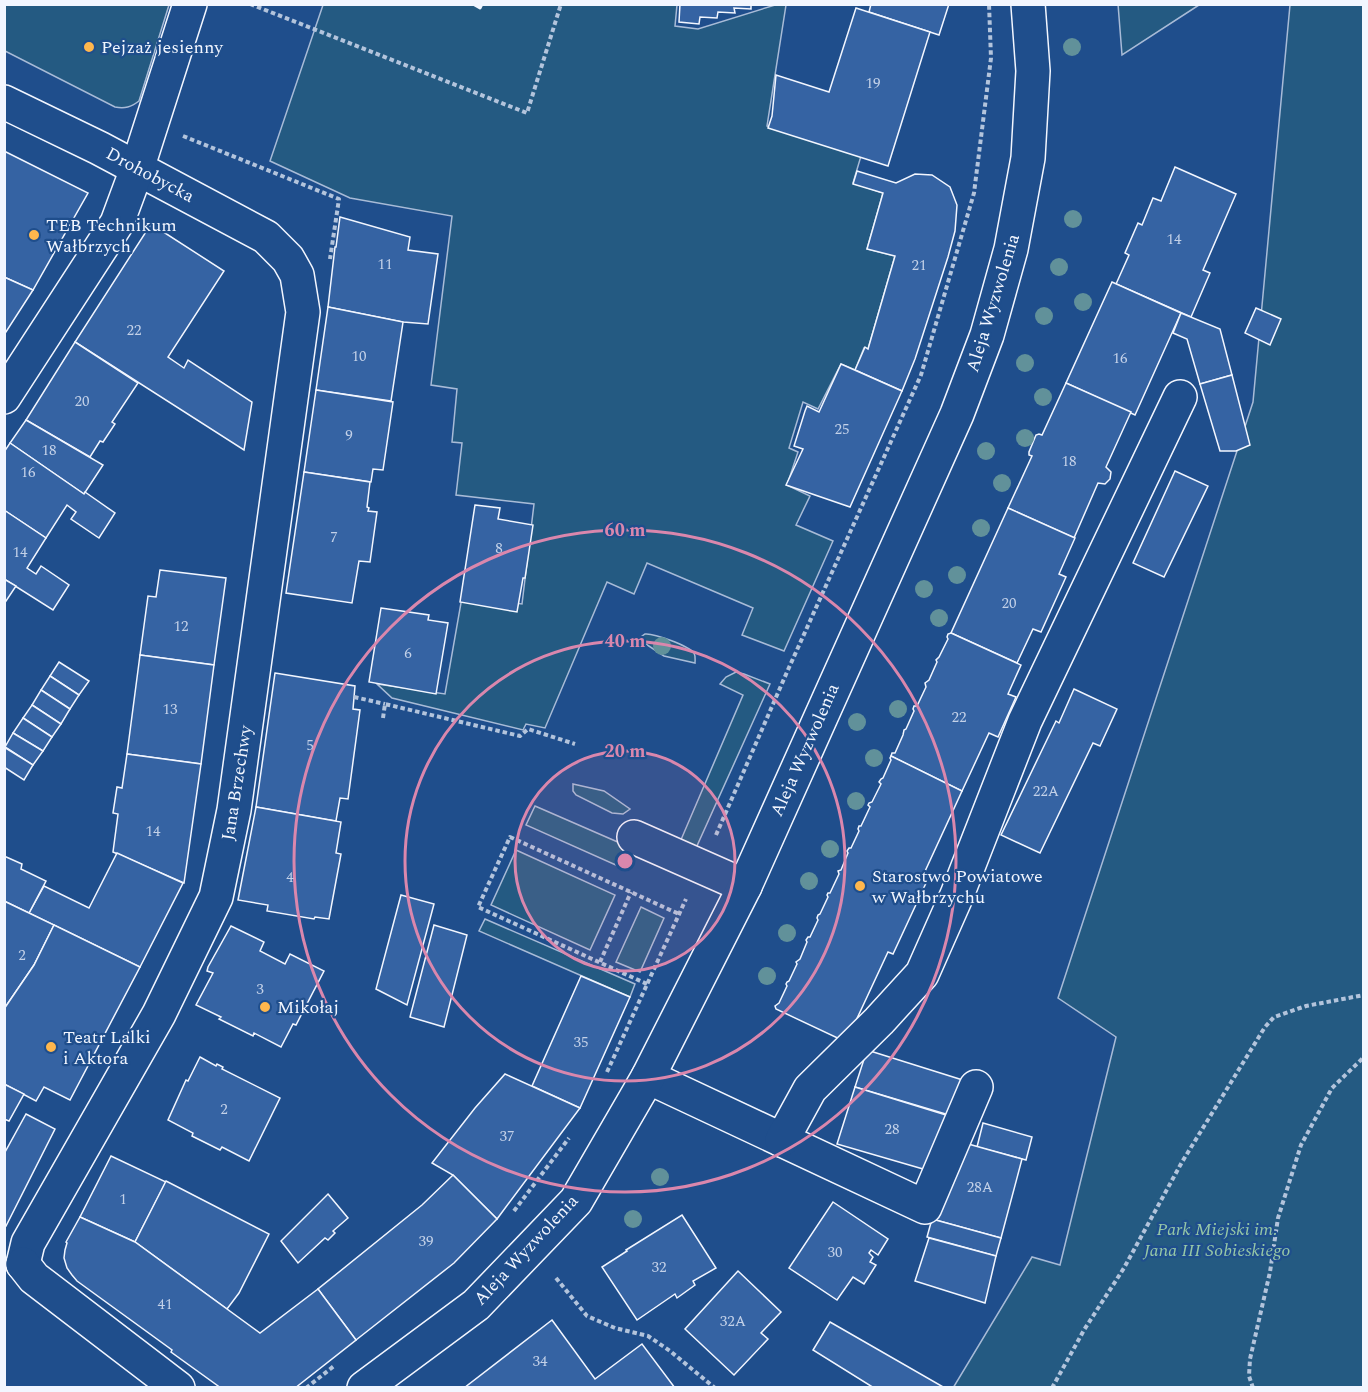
<svg xmlns="http://www.w3.org/2000/svg" width="1368" height="1392" viewBox="0 0 1368 1392" font-family="Spectral,serif">
<style>
.green{fill:#245a82;stroke:#a8bbd7;stroke-width:1.5}
.building{fill:#3563a3;stroke:#f2f6ff;stroke-width:1.5}
.lines{fill:none;stroke-linecap:round;stroke-linejoin:round}
.minor-casing{stroke:#f2f6ff;stroke-width:36}
.path{stroke:#b3c4dc;stroke-width:4;stroke-dasharray:4.5 3;stroke-linecap:butt}
.minor{stroke:#1f4e8c;stroke-width:33}
.wall{stroke:#f2f6ff;stroke-width:3}
.tree{fill:#61919a}
.ring{fill:none;stroke:#da87ad;stroke-width:3}
.poi-dot{fill:#ffb74d;stroke:#1f4e8c;stroke-width:2}
.labels{text-anchor:middle;dominant-baseline:central;stroke-width:4.5;stroke-linejoin:round;paint-order:stroke}
.number-label{font-size:15px;fill:#c3d1e8}
.poi-label{font-size:18px;fill:#f2f6ff;stroke:#1f4e8c;text-anchor:start}
.street-label{font-size:18px;fill:#f2f6ff;stroke:#1f4e8c}
.park-label{font-size:18px;font-style:italic;fill:#97c8a6;stroke:#1f4e8c}
.centre{fill:#da87ad;stroke:#1f4e8c;stroke-width:3}
.ring-label{font-size:18px;text-anchor:middle;font-weight:bold;fill:#da87ad;stroke:#1f4e8c;stroke-width:4.5;stroke-linejoin:round;paint-order:stroke}
</style>
<rect width="100%" height="100%" fill="#1f4e8c"/>
<g class="green">
<polygon points="473,4 480,7 482,4 677,5 675,26 698,29 775,5 786,5 767,126 861,156 853,183 883,193 867,249 895,256 868,349 864,348 855,370 841,364 818,409 803,402 789,448 798,452 787,485 810,496 796,525 833,541 784,651 742,635 753,608 647,563 634,594 607,582 545,728 526,724 523,730 392,698 377,684 445,694 462,597 522,604 534,504 456,495 462,443 452,442 457,389 431,385 452,216 350,198 270,161 323,5"/>
<polygon points="1118,4 1199,4 1199,5 1122,55"/>
<path d="M167 5H169L139 101C131 107 125 109 115 107L5 51V5Z"/>
<polygon points="1290,5 1363,5 1363,1387 953,1388 1032,1257 1060,1265 1116,1037 1058,998 1253,402"/>
<path d="M645 634C654 633 689 646 694 653 696 657 695 659 695 663L664 656 638 639Z"/>
<polygon points="736,672 744,674 770,684 696,848 680,842 743,695 720,684 726,677"/>
<polygon points="573,784 604,791 630,809 623,814 612,813 576,795 573,791"/>
<polygon points="535,806 636,850 627,870 526,825"/>
<polygon points="516,850 615,895 590,950 491,905"/>
<polygon points="641,907 664,918 640,972 616,962"/>
<polygon points="485,919 635,984 630,997 479,931"/>
</g>
<g class="building">
<polygon points="680,4 751,4 751,9 734,8 735,13 718,12 717,18 700,17 699,24 679,22"/>
<polygon points="871,4 949,4 939,35 869,12"/>
<polygon points="856,8 930,32 888,166 768,128 772,116 776,75 829,92"/>
<polygon points="4,151 88,193 33,290 4,277"/>
<polygon points="1175,167 1236,194 1203,270 1210,273 1191,317 1116,284 1129,255 1125,253 1138,223 1142,225 1153,198 1161,201"/>
<polygon points="857,171 896,183 915,174 932,175 950,187 957,205 955,231 948,257 915,359 902,391 855,370 865,347 868,349 895,256 867,249 883,193 853,184"/>
<polygon points="340,217 410,237 408,250 438,254 428,324 403,322 328,307 335,247 336,247"/>
<polygon points="151,224 224,271 168,357 184,368 188,360 252,402 244,450 75,342"/>
<polygon points="4,277 33,290 4,335"/>
<polygon points="1112,282 1181,313 1135,415 1066,383"/>
<polygon points="328,307 403,322 391,401 316,390"/>
<polygon points="1256,308 1281,319 1270,345 1245,333"/>
<polygon points="1181,313 1220,329 1232,375 1200,384 1187,339 1173,333"/>
<polygon points="75,342 138,383 112,422 115,424 103,442 100,441 90,457 26,420"/>
<polygon points="841,364 902,391 850,507 786,485 803,449 794,446 805,411 807,406 819,412"/>
<polygon points="1232,375 1250,445 1236,451 1220,451 1200,384"/>
<polygon points="1066,383 1131,412 1106,467 1111,472 1110,479 1105,484 1098,483 1074,538 1008,508 1032,456 1029,455 1029,452 1036,435 1039,434 1042,435"/>
<polygon points="316,390 393,402 383,470 373,469 371,482 304,472"/>
<polygon points="26,420 103,465 84,494 10,443"/>
<polygon points="10,443 84,494 85,492 115,513 99,538 71,519 76,512 67,505 46,538 4,510 4,452"/>
<polygon points="1175,471 1208,486 1164,577 1133,563"/>
<polygon points="304,472 370,482 367,507 369,508 368,511 377,512 370,562 359,561 352,603 286,593"/>
<polygon points="475,505 500,508 498,519 533,525 525,578 523,578 517,612 460,602"/>
<polygon points="1008,508 1075,538 1059,574 1066,577 1041,632 1033,629 1017,663 951,633"/>
<polygon points="4,510 46,538 27,568 36,574 41,566 69,585 53,610 4,579"/>
<polygon points="160,570 226,578 214,665 140,655 148,596 156,597"/>
<polygon points="4,579 16,586 4,604"/>
<polygon points="381,608 429,615 428,620 448,623 436,694 369,682"/>
<polygon points="951,633 1021,665 1008,694 1016,697 998,737 989,733 962,791 891,756 892,753 895,753 903,735 904,730 906,729 914,711 913,709 914,706 917,706 926,687 925,683 929,680 937,662 936,660 939,657 948,639 947,637 948,634"/>
<polygon points="140,655 214,665 201,764 127,754"/>
<polygon points="59,662 89,681 79,695 50,676"/>
<polygon points="275,673 355,686 353,709 360,710 348,799 340,798 336,821 256,807"/>
<polygon points="50,676 79,695 70,709 41,690"/>
<polygon points="1074,689 1117,709 1100,746 1093,743 1040,853 1001,835 1056,721 1059,723"/>
<polygon points="41,690 70,709 61,724 32,705"/>
<polygon points="32,705 61,724 52,737 23,718"/>
<polygon points="23,718 52,737 43,751 13,733"/>
<polygon points="13,733 43,751 33,765 5,747"/>
<polygon points="4,747 33,765 24,780 4,767"/>
<polygon points="127,754 201,764 184,883 113,852 118,814 113,813 117,787 122,788"/>
<polygon points="891,756 962,791 921,880 926,883 893,954 888,952 846,1042 776,1009 775,1006 779,1003 787,986 786,984 787,982 789,981 797,964 796,962 800,959 807,942 806,940 808,937 810,937 818,920 817,918 818,915 820,914 828,897 827,895 828,893 830,893 839,874 838,871 841,870 848,853 847,851 849,848 851,848 859,831 858,829 859,826 861,826 870,807 868,805 869,803 872,802 881,784 879,782 881,779 883,778 891,760 890,758"/>
<polygon points="256,807 341,822 336,853 341,854 329,919 315,917 314,919 267,911 268,905 238,900"/>
<polygon points="117,853 183,883 140,967 29,913 44,886 89,908"/>
<polygon points="4,856 22,864 21,869 46,881 29,913 4,901"/>
<polygon points="401,895 434,904 407,1005 376,989"/>
<polygon points="4,901 54,925 34,965 4,1009"/>
<polygon points="54,925 140,967 70,1100 44,1087 36,1101 4,1084 4,1009 34,965"/>
<polygon points="434,925 467,935 444,1027 410,1017"/>
<polygon points="231,926 264,942 260,951 285,964 290,954 324,971 296,1025 293,1024 281,1047 254,1033 253,1036 219,1019 221,1017 196,1005 213,973 207,971 208,967"/>
<polygon points="581,976 630,997 580,1108 532,1086"/>
<polygon points="867,1050 969,1082 949,1115 855,1087"/>
<polygon points="200,1057 216,1066 217,1064 223,1067 222,1069 280,1098 249,1161 222,1147 220,1150 192,1136 193,1133 168,1120 186,1080 188,1081"/>
<polygon points="505,1074 580,1108 497,1219 453,1175 432,1163 475,1108"/>
<polygon points="4,1084 24,1094 9,1121 4,1119"/>
<polygon points="855,1087 946,1115 930,1171 837,1144"/>
<polygon points="26,1114 55,1129 6,1226 4,1225 4,1154"/>
<polygon points="983,1123 1032,1137 1026,1160 977,1147"/>
<polygon points="954,1140 1022,1159 1001,1238 932,1219"/>
<polygon points="111,1156 166,1182 135,1242 80,1217"/>
<polygon points="453,1175 497,1219 454,1263 356,1340 318,1289 422,1205"/>
<polygon points="166,1181 269,1234 239,1293 227,1309 135,1242"/>
<polygon points="328,1194 348,1218 333,1231 335,1233 328,1240 325,1238 298,1263 281,1241"/>
<polygon points="833,1202 888,1239 878,1255 871,1250 869,1253 873,1257 870,1262 876,1265 864,1284 853,1277 837,1300 789,1268"/>
<polygon points="682,1215 716,1268 693,1281 695,1285 677,1298 675,1294 637,1320 602,1267 627,1251 626,1250"/>
<polygon points="80,1217 135,1242 260,1333 318,1289 356,1340 295,1388 221,1388 171,1352 172,1350 77,1281 72,1275 67,1268 64,1258 65,1250 67,1243 66,1242"/>
<polygon points="932,1219 1001,1238 996,1256 927,1237"/>
<polygon points="929,1238 996,1256 985,1303 915,1281"/>
<polygon points="738,1271 781,1312 761,1333 768,1339 734,1375 685,1329"/>
<polygon points="552,1320 595,1379 642,1344 675,1388 464,1388"/>
<polygon points="830,1322 945,1388 874,1388 813,1350"/>
</g>
<g class="lines">
<g class="minor-casing">
<g id="minor">
<polyline points="4,102 99,148 266,237 288,259 297,275 303,312 234,810 216,897 159,1014 28,1243 23,1264"/>
<polyline points="4,397 117,223 137,169 190,4"/>
<polyline points="634,837 745,886"/>
<polyline points="648,1077 925,1207 976,1087"/>
<polyline points="782,1140 810,1089 879,1021 922,974 957,895 1025,721 1180,397"/>
<polyline points="23,1264 34,1278 178,1388"/>
<polyline points="364,1388 476,1305 576,1201 648,1077 745,886 957,414 987,335 1011,249 1028,158 1033,71 1028,4"/>
</g>
</g>
<g class="path">
<polyline points="250,4 527,113 561,4"/>
<polyline points="183,136 339,199 330,259"/>
<polyline points="354,697 385,704"/>
<polyline points="383,718 385,704 520,736 528,729 575,744"/>
<polyline points="716,835 787,672 921,375 974,193 991,58 989,4"/>
<polyline points="600,962 631,892"/>
<polyline points="647,984 478,907 510,837 679,914"/>
<polyline points="607,1072 686,899"/>
<polyline points="514,1211 569,1138"/>
<polyline points="556,1278 587,1316 615,1328 648,1336 670,1351 715,1388"/>
<polyline points="306,1388 334,1366"/>
<polyline points="1052,1388 1084,1330 1124,1268 1182,1162 1265,1027 1274,1017 1306,1006 1364,995"/>
<polyline points="1253,1388 1249,1376 1250,1359 1270,1272 1278,1218 1301,1145 1332,1088 1364,1057"/>
</g>
<use href="#minor" class="minor"/>
<polyline class="wall" points="473,4 480,8 482,4"/>
</g>
<g class="tree">
<circle cx="1072" cy="47" r="9"/>
<circle cx="1073" cy="219" r="9"/>
<circle cx="1059" cy="267" r="9"/>
<circle cx="1083" cy="302" r="9"/>
<circle cx="1044" cy="316" r="9"/>
<circle cx="1025" cy="363" r="9"/>
<circle cx="1043" cy="397" r="9"/>
<circle cx="1025" cy="438" r="9"/>
<circle cx="986" cy="451" r="9"/>
<circle cx="1002" cy="483" r="9"/>
<circle cx="981" cy="528" r="9"/>
<circle cx="957" cy="575" r="9"/>
<circle cx="924" cy="589" r="9"/>
<circle cx="939" cy="618" r="9"/>
<circle cx="662" cy="646" r="9"/>
<circle cx="898" cy="709" r="9"/>
<circle cx="857" cy="722" r="9"/>
<circle cx="874" cy="758" r="9"/>
<circle cx="856" cy="801" r="9"/>
<circle cx="830" cy="849" r="9"/>
<circle cx="809" cy="881" r="9"/>
<circle cx="787" cy="933" r="9"/>
<circle cx="767" cy="976" r="9"/>
<circle cx="660" cy="1177" r="9"/>
<circle cx="633" cy="1219" r="9"/>
</g>
<circle cx="625" cy="861" r="110" fill="#da87ad" fill-opacity=".12"/>
<g class="ring">
<circle cx="625" cy="861" r="110"/>
<circle cx="625" cy="861" r="220"/>
<circle cx="625" cy="861" r="331"/>
</g>
<g class="poi-dot">
<circle cx="89" cy="47" r="6"/>
<circle cx="34" cy="235" r="6"/>
<circle cx="860" cy="886" r="6"/>
<circle cx="265" cy="1007" r="6"/>
<circle cx="51" cy="1047" r="6"/>
</g>
<g class="labels">
<g class="number-label">
<text x="873" y="83">19</text>
<text x="1174" y="239">14</text>
<text x="385" y="264">11</text>
<text x="919" y="265">21</text>
<text x="134" y="330">22</text>
<text x="359" y="356">10</text>
<text x="1120" y="358">16</text>
<text x="82" y="401">20</text>
<text x="842" y="429">25</text>
<text x="349" y="435">9</text>
<text x="49" y="450">18</text>
<text x="1069" y="461">18</text>
<text x="28" y="472">16</text>
<text x="334" y="537">7</text>
<text x="499" y="548">8</text>
<text x="20" y="552">14</text>
<text x="1009" y="603">20</text>
<text x="181" y="626">12</text>
<text x="408" y="653">6</text>
<text x="170" y="709">13</text>
<text x="959" y="717">22</text>
<text x="310" y="745">5</text>
<text x="1046" y="791">22A</text>
<text x="153" y="831">14</text>
<text x="290" y="877">4</text>
<text x="22" y="955">2</text>
<text x="260" y="989">3</text>
<text x="581" y="1042">35</text>
<text x="224" y="1109">2</text>
<text x="892" y="1129">28</text>
<text x="507" y="1136">37</text>
<text x="980" y="1187">28A</text>
<text x="123" y="1199">1</text>
<text x="426" y="1241">39</text>
<text x="835" y="1252">30</text>
<text x="659" y="1267">32</text>
<text x="165" y="1304">41</text>
<text x="733" y="1321">32A</text>
<text x="540" y="1361">34</text>
</g>
<g class="poi-label">
<text x="101" y="47">Pejzaż jesienny</text>
<text x="46" y="225">TEB Technikum<tspan x="46" dy="21">Wałbrzych</tspan></text>
<text x="872" y="876">Starostwo Powiatowe<tspan x="872" dy="21">w Wałbrzychu</tspan></text>
<text x="277" y="1007">Mikołaj</text>
<text x="63" y="1037">Teatr Lalki<tspan x="63" dy="21">i Aktora</tspan></text>
</g>
<g class="street-label">
<text transform="translate(150 175) rotate(28)">Drohobycka</text>
<text transform="translate(993 303) rotate(-73)">Aleja Wyzwolenia</text>
<text transform="translate(805 750) rotate(-66)">Aleja Wyzwolenia</text>
<text transform="translate(237 783) rotate(-81)">Jana Brzechwy</text>
<text transform="translate(526 1250) rotate(-47)">Aleja Wyzwolenia</text>
</g>
<g class="park-label">
<text x="1217" y="1229">Park Miejski im.<tspan x="1217" dy="21">Jana III Sobieskiego</tspan></text>
</g>
</g>
<circle cx="625" cy="861" r="9" class="centre"/>
<g class="ring-label">
<text x="625" y="536">60 m</text>
<text x="625" y="647">40 m</text>
<text x="625" y="757">20 m</text>
</g>
<rect width="1368" height="1392" fill="none" stroke="#f2f6ff" stroke-width="12"/>
</svg>
